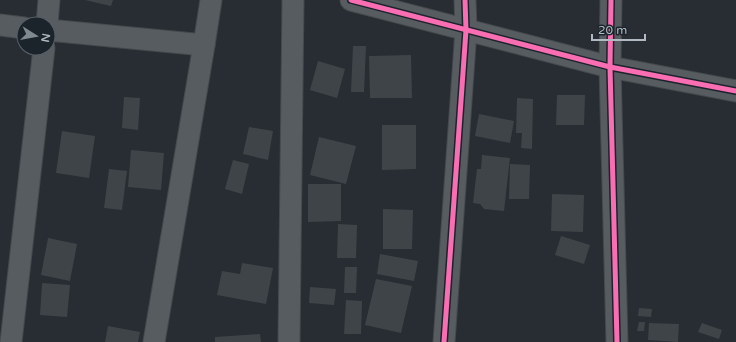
<svg xmlns="http://www.w3.org/2000/svg" width="736" height="342" viewBox="0 0 736 342" font-family="'Varela Round',sans-serif">
<style>
.building{fill:#3f4449}
.lines{fill:none;stroke-linecap:round;stroke-linejoin:round}
.street-casing{stroke:#45494d;stroke-width:23}
.street{stroke:#575c60;stroke-width:21}
.cycleway-casing{stroke:#1b242b;stroke-width:8}
.cycleway{stroke:#f96db3;stroke-width:5}
</style>
<rect width="100%" height="100%" fill="#272d32"/>
<g class="building">
<polygon points="85,0 113,0 111,6"/>
<polygon points="353,46 366,46 364,92 351,92"/>
<polygon points="411,55 412,98 370,98 369,56"/>
<polygon points="318,61 345,69 337,98 310,90"/>
<polygon points="557,95 585,95 584,125 556,125"/>
<polygon points="124,97 140,98 138,130 122,128"/>
<polygon points="517,98 533,99 532,149 521,148 522,133 516,133"/>
<polygon points="479,114 514,121 510,143 475,136"/>
<polygon points="382,125 416,125 416,169 382,170"/>
<polygon points="249,127 273,131 268,160 243,154"/>
<polygon points="62,131 95,136 89,178 56,173"/>
<polygon points="319,137 356,146 346,184 310,175"/>
<polygon points="131,150 164,153 161,190 128,187"/>
<polygon points="482,155 510,158 504,211 484,209 480,204 473,203 477,169 481,169"/>
<polygon points="233,160 249,164 242,194 225,189"/>
<polygon points="510,164 530,165 529,199 509,199"/>
<polygon points="109,169 127,171 122,210 104,208"/>
<polygon points="308,184 341,184 341,221 308,222"/>
<polygon points="552,194 584,195 583,232 551,231"/>
<polygon points="383,209 413,210 412,249 383,249"/>
<polygon points="338,224 357,225 356,258 337,258"/>
<polygon points="561,236 590,245 584,264 555,255"/>
<polygon points="48,238 77,244 70,281 41,275"/>
<polygon points="380,254 418,261 414,281 377,274"/>
<polygon points="242,263 273,268 266,304 217,295 222,271 240,274"/>
<polygon points="345,267 357,267 356,293 344,293"/>
<polygon points="376,279 412,286 401,333 365,325"/>
<polygon points="42,283 70,285 67,317 40,315"/>
<polygon points="310,287 336,289 334,305 309,303"/>
<polygon points="346,300 362,301 361,334 344,334"/>
<polygon points="639,308 652,309 651,317 638,316"/>
<polygon points="639,322 645,322 644,331 637,331"/>
<polygon points="649,323 679,324 678,342 648,340"/>
<polygon points="702,323 722,330 719,339 698,332"/>
<polygon points="108,326 140,332 138,342 105,342"/>
<polygon points="260,334 261,342 215,342 215,337"/>
</g>
<g class="lines">
<g class="street-casing">
<g id="street">
<polyline points="351,0 610,67 736,91"/>
<polyline points="611,0 610,67 617,342"/>
<polyline points="47,24 49,0"/>
<polyline points="0,25 24,28"/>
<polyline points="48,30 204,45 211,0"/>
<polyline points="11,342 44,48"/>
<polyline points="154,342 204,45"/>
<polyline points="289,342 293,0"/>
<polyline points="444,342 466,30 465,0"/>
</g>
</g>
<use href="#street" class="street"/>
<g class="cycleway-casing">
<g id="cycleway">
<polyline points="351,0 610,67 736,91"/>
<polyline points="611,0 610,67 617,342"/>
<polyline points="444,342 466,30 465,0"/>
</g>
</g>
<use href="#cycleway" class="cycleway"/>
</g>
<g transform="translate(36 36) rotate(101)"><circle r="19" fill="#1b242b" stroke="#576068"/>
<path d="M0-3L7 15L0 10L-7 15Z" fill="#818990"/>
<text y="-6" font-size="11" font-weight="bold" text-anchor="middle" fill="#b1bac3">N</text>
</g>
<path d="M592 34v6h53v-6" fill="none" stroke="#b1bac3" stroke-width="2"/>
<text x="598" y="34" font-size="12" fill="#b1bac3" stroke="#1b242b" stroke-width="3" paint-order="stroke">20 m</text>
</svg>
